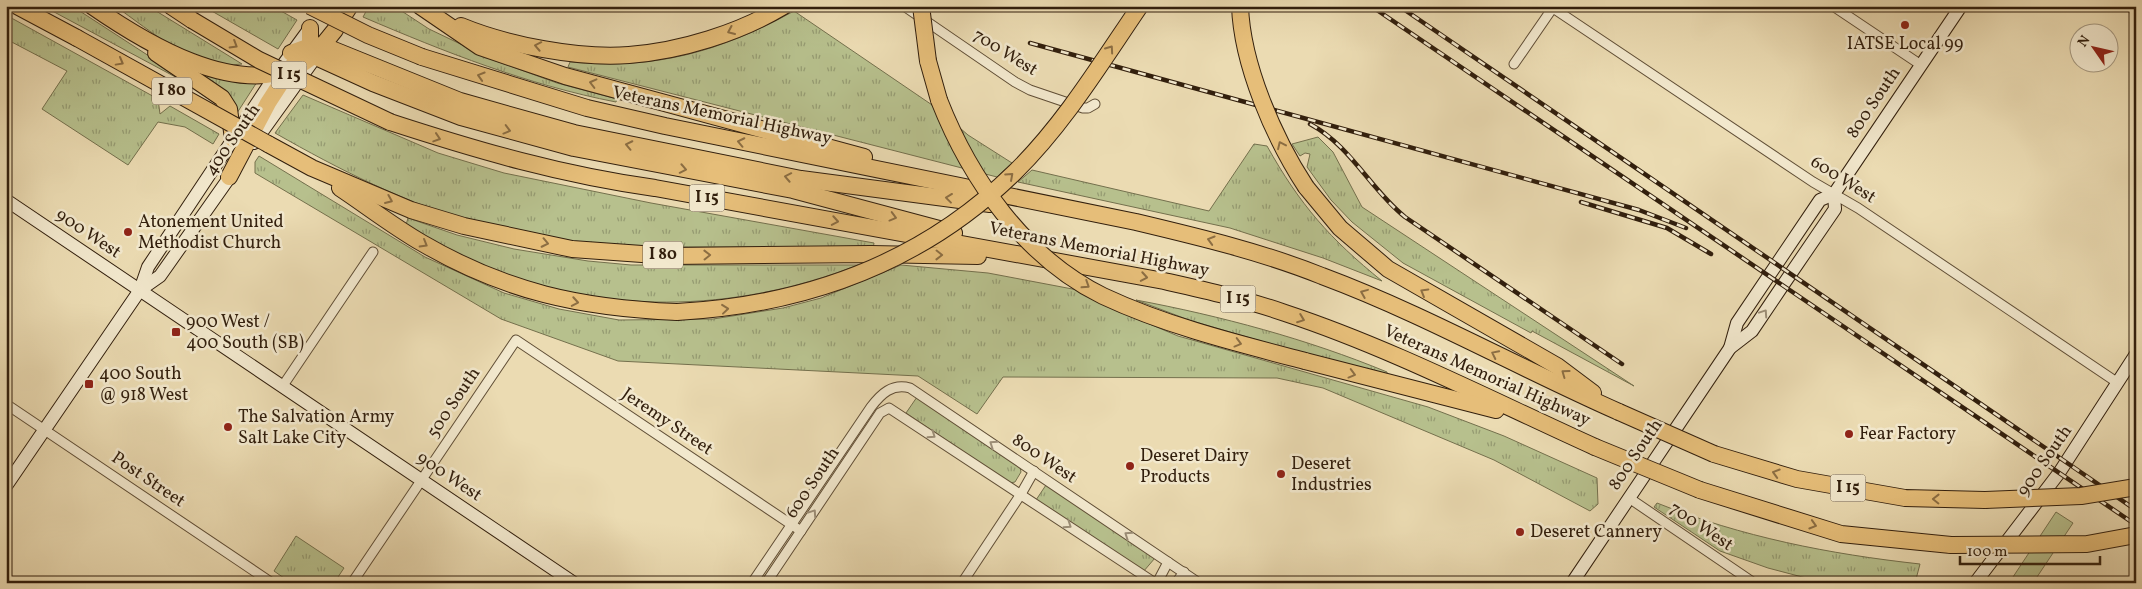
<svg xmlns="http://www.w3.org/2000/svg" width="2142" height="589" viewBox="0 0 2142 589" font-family="Vollkorn,serif">
<style>
.grass{fill:url(#grass-tufts);stroke:#74704d}
.pitch{fill:#b7c08d;stroke:#74704d}
.lines{fill:none;stroke-linecap:round;stroke-linejoin:round}
.street-casing{stroke:#604e36;stroke-width:11}
.secondary-casing{stroke:#321f0d;stroke-width:14}
.primary-casing{stroke:#321f0d;stroke-width:16}
.highway-casing{stroke:#321f0d;stroke-width:18}
.street{stroke:#f2e8cd;stroke-width:9}
.secondary{stroke:#f2e8cd;stroke-width:12}
.primary{stroke:#e6be79;stroke-width:14}
.highway{stroke:#e6be79;stroke-width:16}
.rail-casing{stroke:#321f0d;stroke-width:4.5}
.rail{stroke:#f2e8cd;stroke-width:2.5;stroke-dasharray:8;stroke-linecap:butt}
.highway-bridge-casing{stroke:#321f0d;stroke-width:18;stroke-linecap:butt}
.highway-bridge{stroke:#e6be79;stroke-width:16}
.oneway{stroke:#8c6e43}
.oneway2{stroke:#9c8e77}
.poi-dot{fill:#8f2418;stroke:#f2e8cd;stroke-width:2}
.labels{text-anchor:middle;dominant-baseline:central;stroke-width:5;stroke-linejoin:round;paint-order:stroke}
.shield{fill:#f2e8cd;stroke:#6c5b47;stroke-width:1}
.shield-label{font-size:16px;font-weight:bold;fill:#321f0d}
.poi-label{font-size:18px;fill:#321f0d;stroke:#f2e8cd;text-anchor:start}
.street-label{font-size:18px;fill:#321f0d;stroke:#f2e8cd}
</style>
<defs>
<pattern id="grass-tufts" width="24" height="20" patternUnits="userSpaceOnUse" patternTransform="scale(1.25)"><rect width="24" height="20" fill="#b7c08d"/><path d="M3 7l-1-3M5 7V3M7 7l1-3M15 17l-1-3M17 17v-4M19 17l1-3" fill="none" stroke="#959b72"/></pattern>
</defs>
<rect width="100%" height="100%" fill="#ebdbb2"/>
<filter id="stains"><feTurbulence type="fractalNoise" baseFrequency=".004" numOctaves="4"/><feColorMatrix values="0 0 0 0 .2 0 0 0 0 .09 0 0 0 0 .02 0 0 0 .5 -.17"/></filter>
<radialGradient id="worn" r=".72"><stop offset=".6" stop-color="#630" stop-opacity="0"/><stop offset="1" stop-color="#630" stop-opacity=".3"/></radialGradient>
<g class="grass">
<polygon points="43,6 72,6 209,95"/>
<path d="M115 6H148L242 64C195 71 151 31 115 6Z"/>
<polygon points="203,6 272,6 297,20 278,49"/>
<path d="M369 6H394L429 29 496 61 557 83 617 99 616 102C528 85 445 52 363 17Z"/>
<path d="M794 11 938 109 968 135 1012 163 997 177 568 67 570 62C654 70 720 52 794 11Z"/>
<polygon points="6,15 158,99 160,114 170,106 219,134 213,144 185,127 158,122 128,165 42,109 67,71 6,39"/>
<polygon points="192,71 257,82 237,113"/>
<path d="M303 95 438 153 504 173 651 203 874 243 873 249C816 248 759 247 703 247 627 247 551 245 478 224 405 203 340 170 275 133Z"/>
<polygon points="1318,137 1333,152 1362,207 1634,386 1532,331 1531,333 1403,263 1352,222 1331,200 1307,167 1310,154 1305,153 1300,156 1292,144"/>
<path d="M1254 144 1267 146C1300 205 1330 239 1382 281L1323 258 1230 228 1018 182 1032 170 1209 211Z"/>
<polygon points="259,156 425,257 504,293 559,309 619,320 713,319 783,308 821,298 901,265 988,273 1083,291 1121,312 1178,336 1428,407 1504,436 1597,478 1598,504 1590,511 1494,460 1323,388 1277,378 1003,377 977,414 918,376 618,361 501,319 255,173 255,162"/>
<path d="M408 218 457 235 514 249 588 261 631 265H858C735 313 598 317 476 262 452 251 429 238 406 225Z"/>
<path d="M1136 300C1221 316 1307 339 1387 372V378L1189 320Z"/>
<polygon points="917,397 1020,467 1021,472 1015,482 1010,483 906,413"/>
<polygon points="1046,485 1155,558 1143,572 1036,500"/>
<path d="M1657 503C1742 537 1829 554 1920 564L1915 583H1825L1768 568 1720 551 1654 507Z"/>
<polygon points="296,536 344,568 334,583 291,583 274,571"/>
</g>
<polygon class="pitch" points="2056,512 2073,523 2033,583 2009,583"/>
<g class="lines">
<g class="street-casing">
<g id="street">
<polyline points="904,6 1015,82 1030,90 1083,108 1088,108 1095,104"/>
<polyline points="1550,6 1813,182 1858,208 2118,383"/>
<polyline points="1833,6 1921,65"/>
<polyline points="2129,6 2136,11"/>
<polyline points="1514,64 1554,6"/>
<polyline points="282,387 373,252"/>
<polyline points="6,404 272,583"/>
<polyline points="1629,498 1754,583"/>
<polyline points="352,583 516,340 801,531"/>
<path d="M752 583 871 407C881 394 892 383 910 388L1199 583"/>
<polyline points="766,583 880,413 889,408 1155,583"/>
<polyline points="962,583 1021,494 1034,471"/>
<polyline points="1157,583 1168,562"/>
<polyline points="1176,583 1184,572"/>
</g>
</g>
<g class="secondary-casing">
<g id="secondary">
<polyline points="254,143 315,58"/>
<polyline points="6,200 574,583"/>
<polyline points="140,290 160,276 234,171"/>
<polyline points="1730,348 1737,323 1820,200 1834,194 1961,6"/>
<polyline points="6,486 140,290 148,267 277,73 310,28"/>
<polyline points="1572,583 1730,348 1752,331 1783,285 1835,209 1834,194"/>
<polyline points="1975,583 2059,473 2136,354"/>
</g>
</g>
<g class="primary-casing">
<polyline id="primary" points="336,29 351,6"/>
</g>
<g class="highway-casing">
<g id="highway">
<polyline points="17,6 77,38"/>
<path d="M92 6C144 42 236 99 300 65 315 57 325 42 335 30"/>
<polyline points="171,6 192,20"/>
<polyline points="420,6 480,47 565,76 864,157"/>
<path d="M461 26C507 45 579 59 629 55 681 51 739 33 784 6"/>
<polyline points="310,28 310,48 316,57 373,83 461,117 574,148 793,190 954,233"/>
<polyline points="156,53 222,98 229,109 233,139"/>
<polyline points="291,53 313,45 324,46 460,101 574,133 801,179 990,204"/>
<path d="M422 57 587 108 665 126 1136 222C1199 237 1262 252 1322 276 1424 314 1519 368 1619 412"/>
<polyline points="928,61 939,100"/>
<path d="M390 122C479 151 562 175 655 188L1164 281C1204 290 1245 299 1285 313 1391 348 1493 401 1595 447"/>
<polyline points="268,144 312,168 411,210 464,226 572,249 670,256 871,254 978,256"/>
<polyline points="229,177 268,103 292,66"/>
<polyline points="1306,187 1340,228 1388,269 1557,366 1593,393"/>
<path d="M340 188C367 206 394 227 422 243 506 292 581 308 677 312"/>
<polyline points="1305,361 1496,410"/>
<polyline points="1714,454 1797,479 1905,498 1985,500"/>
<polyline points="1700,490 1841,534 1951,545"/>
</g>
</g>
<use href="#street" class="street"/>
<use href="#secondary" class="secondary"/>
<use href="#primary" class="primary"/>
<use href="#highway" class="highway"/>
<g class="rail-casing">
<g id="rail">
<polyline points="1371,6 2136,525"/>
<polyline points="1399,6 2136,510"/>
<polyline points="1030,43 1639,210 1686,228"/>
<path d="M1310 124C1351 146 1370 189 1405 217L1622 364"/>
<polyline points="1581,202 1667,228 1711,254"/>
</g>
</g>
<use href="#rail" class="rail"/>
<g class="highway-bridge-casing">
<g id="highway-bridge">
<polyline points="310,6 368,35 422,57"/>
<polyline points="921,6 928,61"/>
<path d="M1240 6C1242 65 1274 138 1306 187"/>
<polyline points="192,20 259,60 390,122"/>
<polyline points="77,38 268,144"/>
<path d="M939 100C970 179 1025 258 1103 296 1167 326 1236 343 1305 361"/>
<path d="M677 312C805 305 921 264 1015 172 1064 124 1101 63 1140 6"/>
<polyline points="1619,412 1714,454"/>
<polyline points="1595,447 1700,490"/>
<polyline points="1985,500 2081,496 2136,487"/>
<polyline points="1951,545 2087,544 2136,535"/>
</g>
</g>
<use href="#highway-bridge" class="highway-bridge"/>
</g>
<defs><path id="oneway-chevron" d="M-2-3.5L2.5 0L-2 3.5" fill="none" stroke-width="1.6" stroke-linecap="round" stroke-linejoin="round" transform="scale(1.25)"/></defs>
<g class="oneway">
<use href="#oneway-chevron" transform="translate(731 31) rotate(156)"/>
<use href="#oneway-chevron" transform="translate(234 45) rotate(31)"/>
<use href="#oneway-chevron" transform="translate(538 46) rotate(-169)"/>
<use href="#oneway-chevron" transform="translate(1110 49) rotate(-55)"/>
<use href="#oneway-chevron" transform="translate(120 62) rotate(29)"/>
<use href="#oneway-chevron" transform="translate(481 76) rotate(-163)"/>
<use href="#oneway-chevron" transform="translate(593 83) rotate(-166)"/>
<use href="#oneway-chevron" transform="translate(507 130) rotate(15)"/>
<use href="#oneway-chevron" transform="translate(437 138) rotate(18)"/>
<use href="#oneway-chevron" transform="translate(741 142) rotate(-168)"/>
<use href="#oneway-chevron" transform="translate(629 145) rotate(-168)"/>
<use href="#oneway-chevron" transform="translate(1281 145) rotate(-115)"/>
<use href="#oneway-chevron" transform="translate(683 169) rotate(11)"/>
<use href="#oneway-chevron" transform="translate(1010 176) rotate(-42)"/>
<use href="#oneway-chevron" transform="translate(788 177) rotate(-169)"/>
<use href="#oneway-chevron" transform="translate(949 198) rotate(-173)"/>
<use href="#oneway-chevron" transform="translate(389 200) rotate(23)"/>
<use href="#oneway-chevron" transform="translate(893 217) rotate(15)"/>
<use href="#oneway-chevron" transform="translate(835 221) rotate(10)"/>
<use href="#oneway-chevron" transform="translate(1211 240) rotate(-164)"/>
<use href="#oneway-chevron" transform="translate(545 243) rotate(12)"/>
<use href="#oneway-chevron" transform="translate(424 244) rotate(30)"/>
<use href="#oneway-chevron" transform="translate(707 255) rotate(-1)"/>
<use href="#oneway-chevron" transform="translate(939 255) rotate(1)"/>
<use href="#oneway-chevron" transform="translate(1144 277) rotate(10)"/>
<use href="#oneway-chevron" transform="translate(1086 285) rotate(33)"/>
<use href="#oneway-chevron" transform="translate(1424 292) rotate(-150)"/>
<use href="#oneway-chevron" transform="translate(1364 293) rotate(-158)"/>
<use href="#oneway-chevron" transform="translate(575 302) rotate(10)"/>
<use href="#oneway-chevron" transform="translate(725 309) rotate(-6)"/>
<use href="#oneway-chevron" transform="translate(1301 319) rotate(21)"/>
<use href="#oneway-chevron" transform="translate(1238 343) rotate(15)"/>
<use href="#oneway-chevron" transform="translate(1495 354) rotate(-154)"/>
<use href="#oneway-chevron" transform="translate(1565 373) rotate(-144)"/>
<use href="#oneway-chevron" transform="translate(1352 374) rotate(15)"/>
<use href="#oneway-chevron" transform="translate(1776 473) rotate(-163)"/>
<use href="#oneway-chevron" transform="translate(1936 499) rotate(-179)"/>
<use href="#oneway-chevron" transform="translate(1813 525) rotate(17)"/>
</g>
<g class="oneway2">
<use href="#oneway-chevron" transform="translate(1764 313) rotate(-56)"/>
<use href="#oneway-chevron" transform="translate(932 435) rotate(34)"/>
<use href="#oneway-chevron" transform="translate(993 444) rotate(-146)"/>
<use href="#oneway-chevron" transform="translate(813 513) rotate(-56)"/>
<use href="#oneway-chevron" transform="translate(1068 525) rotate(34)"/>
<use href="#oneway-chevron" transform="translate(1128 535) rotate(-146)"/>
</g>
<g class="poi-dot">
<circle cx="1905" cy="25" r="5"/>
<circle cx="128" cy="232" r="5"/>
<rect x="171" y="327" width="10" height="10" rx="2.5"/>
<rect x="84" y="379" width="10" height="10" rx="2.5"/>
<circle cx="228" cy="427" r="5"/>
<circle cx="1849" cy="434" r="5"/>
<circle cx="1130" cy="466" r="5"/>
<circle cx="1281" cy="474" r="5"/>
<circle cx="1520" cy="532" r="5"/>
</g>
<g class="labels">
<g class="shield">
<rect x="271.5" y="61.5" width="35" height="27" rx="4"/>
<rect x="152" y="77.5" width="40" height="27" rx="4"/>
<rect x="689.5" y="184.5" width="35" height="27" rx="4"/>
<rect x="643" y="241.5" width="40" height="27" rx="4"/>
<rect x="1220.5" y="285.5" width="35" height="27" rx="4"/>
<rect x="1830.5" y="474.5" width="35" height="27" rx="4"/>
</g>
<g class="shield-label">
<text x="289" y="75">I 15</text>
<text x="172" y="91">I 80</text>
<text x="707" y="198">I 15</text>
<text x="663" y="255">I 80</text>
<text x="1238" y="299">I 15</text>
<text x="1848" y="488">I 15</text>
</g>
<g class="poi-label">
<text x="1905" y="44" text-anchor="middle">IATSE Local 99</text>
<text x="138" y="222">Atonement United<tspan x="138" dy="21">Methodist Church</tspan></text>
<text x="186" y="322">900 West /<tspan x="186" dy="21">400 South (SB)</tspan></text>
<text x="99" y="374">400 South<tspan x="99" dy="21">@ 918 West</tspan></text>
<text x="238" y="417">The Salvation Army<tspan x="238" dy="21">Salt Lake City</tspan></text>
<text x="1859" y="434">Fear Factory</text>
<text x="1140" y="456">Deseret Dairy<tspan x="1140" dy="21">Products</tspan></text>
<text x="1291" y="464">Deseret<tspan x="1291" dy="21">Industries</tspan></text>
<text x="1530" y="532">Deseret Cannery</text>
</g>
<g class="street-label">
<text transform="translate(1005 53) rotate(32)">700 West</text>
<text transform="translate(1874 103) rotate(-56)">800 South</text>
<text transform="translate(722 116) rotate(12)">Veterans Memorial Highway</text>
<text transform="translate(233 140) rotate(-55)">400 South</text>
<text transform="translate(1843 180) rotate(32)">600 West</text>
<text transform="translate(88 234) rotate(34)">900 West</text>
<text transform="translate(1099 250) rotate(11)">Veterans Memorial Highway</text>
<text transform="translate(1487 376) rotate(24)">Veterans Memorial Highway</text>
<text transform="translate(454 403) rotate(-56)">500 South</text>
<text transform="translate(667 422) rotate(34)">Jeremy Street</text>
<text transform="translate(1636 455) rotate(-56)">800 South</text>
<text transform="translate(1044 459) rotate(34)">800 West</text>
<text transform="translate(2045 461) rotate(-55)">900 South</text>
<text transform="translate(449 477) rotate(34)">900 West</text>
<text transform="translate(148 480) rotate(34)">Post Street</text>
<text transform="translate(813 483) rotate(-56)">600 South</text>
<text transform="translate(1701 527) rotate(34)">700 West</text>
</g>
</g>
<rect width="2142" height="589" fill="none" stroke="#ebdbb2" stroke-width="25"/>
<rect x="8" y="8" width="2127" height="574" fill="none" stroke="#321f0d" stroke-width="2.5"/>
<rect x="12" y="12" width="2117" height="564" fill="none" stroke="#321f0d"/>
<g transform="translate(2094 48) rotate(304)"><circle r="24" fill="#f2e8cd" stroke="#a59880"/>
<path d="M0-4L9 19L0 12L-9 19Z" fill="#8f2418"/>
<text y="-8" font-size="14" font-weight="bold" text-anchor="middle" fill="#321f0d">N</text>
</g>
<path d="M1960 556v8h140v-8" fill="none" stroke="#321f0d" stroke-width="2.5"/>
<text x="1967" y="556" font-size="15" fill="#321f0d" stroke="#f2e8cd" stroke-width="4" paint-order="stroke">100 m</text>
<rect width="100%" height="100%" filter="url(#stains)"/>
<rect width="100%" height="100%" fill="url(#worn)"/>
</svg>
